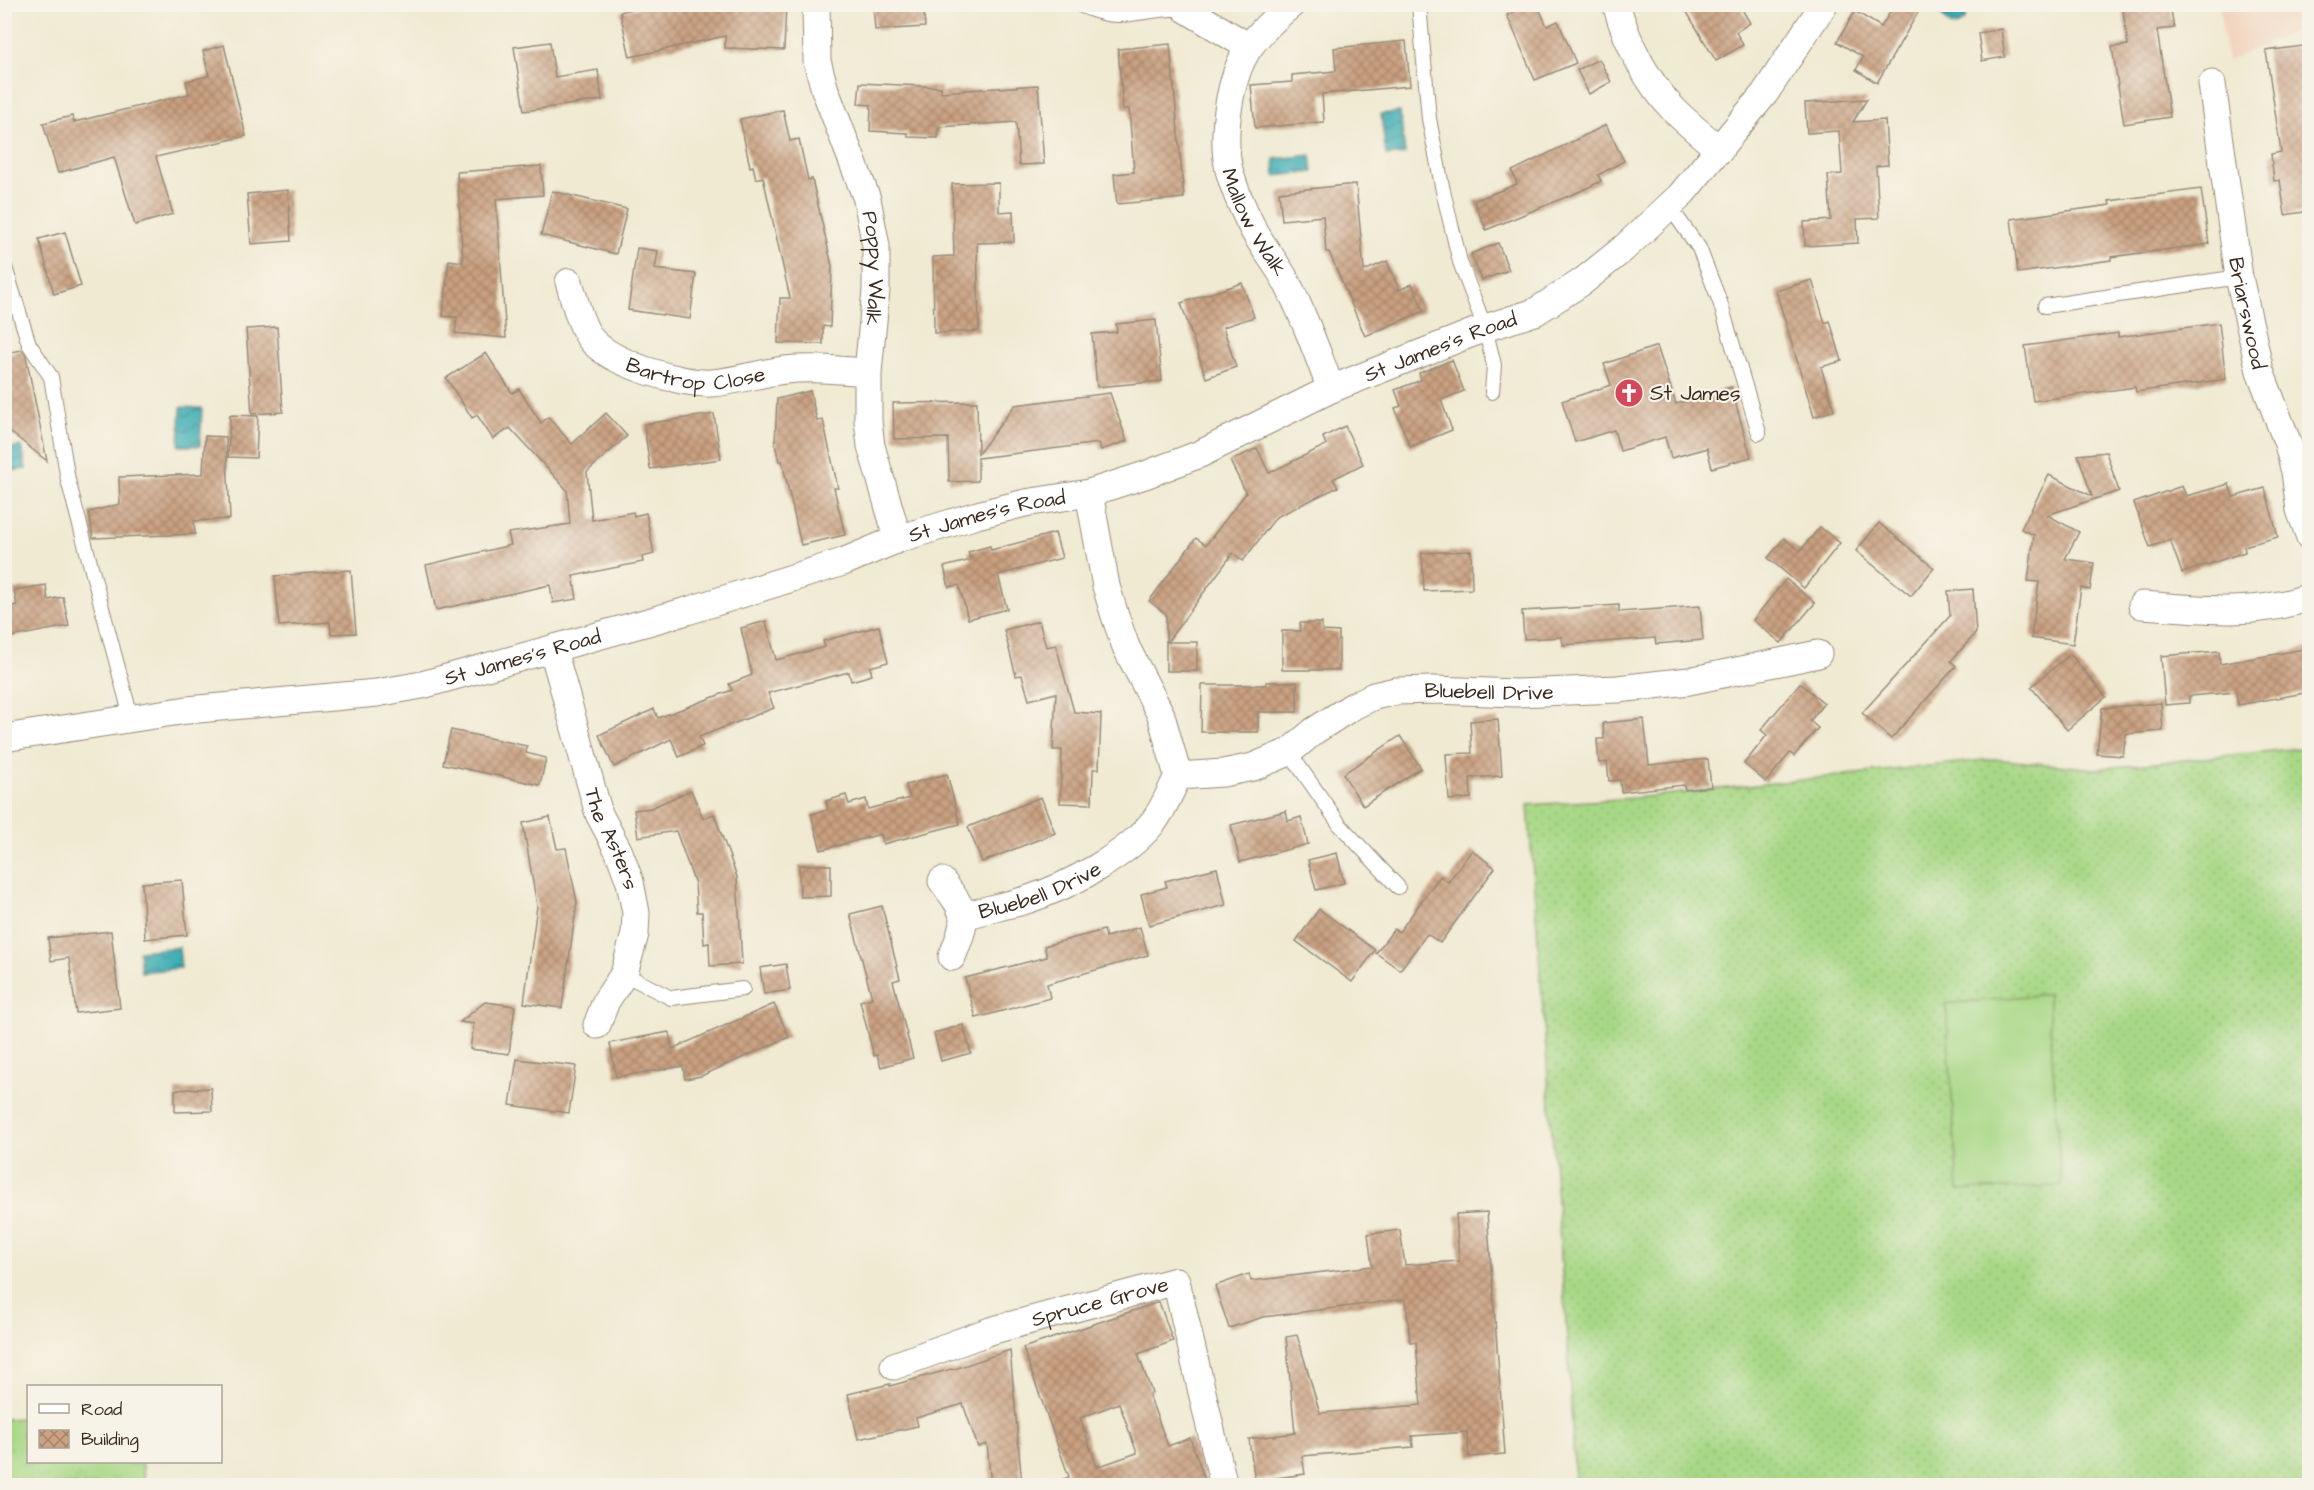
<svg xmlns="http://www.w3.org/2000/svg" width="2314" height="1490" viewBox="0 0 2314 1490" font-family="'Architects Daughter',sans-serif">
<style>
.built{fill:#f2d4be}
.grass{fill:url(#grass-dots);stroke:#728152;stroke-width:1.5}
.park{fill:url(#park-tufts);stroke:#728152;stroke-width:1.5}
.pitch{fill:#a8d886;stroke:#728152;stroke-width:1.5}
.water{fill:url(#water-waves);stroke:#3a6a68;stroke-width:1.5}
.building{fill:url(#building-cross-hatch);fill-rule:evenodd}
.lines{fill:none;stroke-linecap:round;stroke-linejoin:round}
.lane-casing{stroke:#968a78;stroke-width:16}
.street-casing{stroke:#968a78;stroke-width:29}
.lane{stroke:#fff;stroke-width:14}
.street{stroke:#fff;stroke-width:27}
.labels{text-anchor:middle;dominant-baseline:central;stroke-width:4.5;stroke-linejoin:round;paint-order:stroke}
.street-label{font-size:21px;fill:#3b2a1e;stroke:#f7f3e8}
.poi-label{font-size:21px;fill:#3b2a1e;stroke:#f7f3e8;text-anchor:start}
</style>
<defs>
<pattern id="grass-dots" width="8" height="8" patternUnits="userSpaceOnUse" patternTransform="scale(1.5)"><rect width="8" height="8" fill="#a8d886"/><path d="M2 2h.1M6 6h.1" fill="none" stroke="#92ba73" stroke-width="1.8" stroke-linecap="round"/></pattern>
<pattern id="park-tufts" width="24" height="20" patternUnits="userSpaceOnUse" patternTransform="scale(1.5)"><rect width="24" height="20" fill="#a8d886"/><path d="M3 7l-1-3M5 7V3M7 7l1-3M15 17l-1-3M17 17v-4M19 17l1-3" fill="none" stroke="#92ba73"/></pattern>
<pattern id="water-waves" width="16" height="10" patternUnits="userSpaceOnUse" patternTransform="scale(1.5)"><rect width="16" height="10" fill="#39abb3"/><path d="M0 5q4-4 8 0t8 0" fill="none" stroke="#318b91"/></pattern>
<pattern id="building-cross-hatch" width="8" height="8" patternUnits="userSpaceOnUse" patternTransform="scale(1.5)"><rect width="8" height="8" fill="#caa181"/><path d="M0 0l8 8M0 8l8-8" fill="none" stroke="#a58369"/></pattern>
</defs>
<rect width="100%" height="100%" fill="#f7f3e8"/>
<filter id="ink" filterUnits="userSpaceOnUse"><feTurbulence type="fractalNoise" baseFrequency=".0167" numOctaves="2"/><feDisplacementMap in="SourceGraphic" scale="12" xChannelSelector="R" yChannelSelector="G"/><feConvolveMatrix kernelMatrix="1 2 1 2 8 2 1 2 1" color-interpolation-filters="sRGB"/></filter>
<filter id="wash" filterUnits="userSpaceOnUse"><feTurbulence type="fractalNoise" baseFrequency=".008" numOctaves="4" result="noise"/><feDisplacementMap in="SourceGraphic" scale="24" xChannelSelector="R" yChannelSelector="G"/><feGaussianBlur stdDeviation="1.35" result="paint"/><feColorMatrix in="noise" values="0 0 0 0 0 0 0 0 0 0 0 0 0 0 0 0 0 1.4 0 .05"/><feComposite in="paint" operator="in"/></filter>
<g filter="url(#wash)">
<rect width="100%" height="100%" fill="#f0ead2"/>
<polygon class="built" points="2219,5 2309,5 2309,25 2227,61"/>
<polygon class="grass" points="2309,747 2309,1485 1575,1485 1569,1365 1528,805 1635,798 1994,759 2096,769"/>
<polygon class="park" points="28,1418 28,1462 142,1462 145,1485 5,1485 5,1419"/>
<polygon class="pitch" points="2048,994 2061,1186 1958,1190 1946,1004"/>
<g class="water">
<path d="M1934 5H1959L1966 14 1965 20 1955 27C1945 25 1941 11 1934 5Z"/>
<polygon points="1400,112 1405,154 1386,156 1381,114"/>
<polygon points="1311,155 1313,172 1275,176 1274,159"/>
<polygon points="181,407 202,408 200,446 179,446"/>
<polygon points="22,446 26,469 5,472 5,449"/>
<polygon points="179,947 181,968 141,972 139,951"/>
</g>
<g id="blocks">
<g class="building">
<polygon points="651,4 786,4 784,50 725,48 725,36 630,57 620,12"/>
<polygon points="873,4 923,4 925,27 875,30"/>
<polygon points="1531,4 1537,4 1547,26 1558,21 1576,63 1535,80 1507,15"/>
<polygon points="1682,4 1739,4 1750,23 1736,32 1743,45 1716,61"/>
<polygon points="1895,4 1923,4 1877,83 1856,70 1863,57 1837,42 1855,11 1881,27"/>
<polygon points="2122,4 2170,4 2174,28 2157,30 2170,117 2124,124 2112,47 2128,45"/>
<polygon points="2001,29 2005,57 1982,61 1978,33"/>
<polygon points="1406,41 1410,86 1322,94 1324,122 1255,128 1251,85 1292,82 1292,75 1336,71 1334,48"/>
<polygon points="550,42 555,77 598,70 602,100 524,111 514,47"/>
<polygon points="1170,44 1184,198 1117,204 1114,174 1134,172 1129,109 1123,109 1118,49"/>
<polygon points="224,45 246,136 156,157 173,214 135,225 114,157 58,173 43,123 72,116 74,122 189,94 186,81 209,76 203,51"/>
<polygon points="2310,45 2310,211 2285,215 2280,180 2274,181 2271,154 2281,152 2266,51"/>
<polygon points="1599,59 1611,82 1589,94 1577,70"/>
<polygon points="860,83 941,87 941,92 1038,85 1044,164 1019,165 1016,122 939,127 938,138 908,137 908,133 870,131 871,105 858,104"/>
<polygon points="1867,99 1853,122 1885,120 1888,165 1876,166 1879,218 1857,219 1858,243 1805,246 1804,222 1831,220 1828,175 1842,174 1839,131 1807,133 1805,103"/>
<polygon points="783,110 790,141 799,139 808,180 812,179 832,266 830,327 823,326 823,344 778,343 780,298 790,298 763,177 756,179 753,166 750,167 740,119"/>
<polygon points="1606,125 1624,161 1598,175 1601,181 1583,190 1486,230 1474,201 1517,184 1512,171"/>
<polygon points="541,166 543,195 496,199 506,338 455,333 457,317 443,316 449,260 463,262 457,172"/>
<polygon points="999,183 999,212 1013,211 1014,242 977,243 979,331 934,333 933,257 954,256 952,184"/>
<polygon points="1356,184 1364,271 1387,261 1399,290 1412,284 1424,311 1365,336 1329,252 1326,252 1323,216 1282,220 1279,192"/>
<polygon points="2201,189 2209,244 2111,257 2111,260 2018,273 2011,219 2110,205 2109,201"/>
<polygon points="288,190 291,241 251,244 247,194"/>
<polygon points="552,191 627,209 616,254 541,235"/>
<polygon points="65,232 81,286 54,294 39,239"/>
<polygon points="1498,243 1509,270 1482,280 1471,254"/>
<polygon points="637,248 658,251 655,269 696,274 690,319 628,310"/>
<polygon points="1812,280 1825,323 1830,321 1842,361 1821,367 1834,410 1814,417 1776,291"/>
<polygon points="1242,283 1254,317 1223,327 1236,367 1206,378 1181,303"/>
<polygon points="1156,320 1162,381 1097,387 1092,334 1117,332 1116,324"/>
<polygon points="2219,323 2226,379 2136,392 2135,387 2033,401 2025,346 2118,333 2118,337"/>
<polygon points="277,327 283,412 252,414 246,329"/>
<polygon points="1657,346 1676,404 1731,387 1751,457 1712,468 1707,448 1671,458 1665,437 1620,451 1614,430 1575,442 1562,401 1611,385 1604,364"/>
<polygon points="22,350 26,356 47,461 4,427 4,353"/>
<polygon points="486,353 512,393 519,389 541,423 548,417 572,444 606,413 627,436 587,472 592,520 633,512 634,516 646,513 654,554 642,557 643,562 573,576 577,599 553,603 550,585 436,610 426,565 511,545 508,533 570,524 567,490 510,428 493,439 477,415 472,418 446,378"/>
<polygon points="1452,360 1464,391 1441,400 1452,430 1410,447 1395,408 1401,406 1395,390 1421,380 1419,373"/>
<polygon points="810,391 817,421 823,420 838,488 834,488 845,535 801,545 782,461 779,461 775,444 777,399"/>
<polygon points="1110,393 1127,441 1101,450 1099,443 978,458 978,481 949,482 948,438 894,439 893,403 977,402 978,454 1015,405"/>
<polygon points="714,414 721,459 650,469 644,424"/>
<polygon points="230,415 258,416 256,458 228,457"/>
<polygon points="1345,426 1363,464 1333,479 1338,487 1276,517 1243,561 1233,553 1167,642 1197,642 1197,671 1166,671 1166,614 1149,601 1196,538 1206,545 1246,493 1230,461 1257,448 1269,473 1326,445 1323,437"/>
<polygon points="205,436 226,437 230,519 194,521 195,534 93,538 89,512 120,504 119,477 203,474"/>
<polygon points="2106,452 2119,491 2047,515 2079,532 2065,559 2094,563 2090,590 2081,588 2073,644 2031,638 2039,582 2028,581 2034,535 2021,529 2049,475 2092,496 2078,455"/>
<polygon points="2229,484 2233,497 2265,488 2278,537 2244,546 2245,552 2182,573 2170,540 2150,547 2134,503 2182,486 2186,496"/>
<polygon points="1879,523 1934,568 1911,596 1856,551"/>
<polygon points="1820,527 1840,543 1804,588 1768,558 1784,538 1800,551"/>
<polygon points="1055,533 1062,558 998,575 1007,609 968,619 959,585 949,587 944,567 971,560 968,552 990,546 991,550"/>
<polygon points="1471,551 1472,589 1424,591 1422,553"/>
<polygon points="351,570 356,633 331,634 330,622 279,626 275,576"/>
<polygon points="1786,579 1815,603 1781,643 1753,620"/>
<polygon points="46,585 48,600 63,597 69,626 11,637 5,608 17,605 14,590"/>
<polygon points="1973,589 1976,633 1951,661 1956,666 1891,739 1862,713 1950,616 1948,591"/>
<polygon points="1619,605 1619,612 1700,606 1703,640 1656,644 1655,638 1563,645 1562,637 1524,639 1522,611"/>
<polygon points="766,621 776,660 825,647 823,641 879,626 888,662 870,667 872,675 851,681 849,672 768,693 774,708 699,737 703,746 679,757 671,739 614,767 599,735 654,709 658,718 732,690 729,684 752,675 741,628"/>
<polygon points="1039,621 1046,647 1056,645 1074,712 1101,714 1099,769 1093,769 1092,804 1060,803 1062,750 1053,750 1056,693 1029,700 1022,675 1016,676 1004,630"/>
<polygon points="1300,623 1322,623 1322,631 1339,632 1339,670 1282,670 1282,631 1300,631"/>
<polygon points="2310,648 2310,692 2238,705 2236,692 2189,696 2189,703 2165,705 2161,656 2219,651 2220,664"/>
<polygon points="2070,654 2106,697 2067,730 2031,687"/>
<polygon points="1266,682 1297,682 1297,712 1258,712 1258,732 1201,732 1202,685 1266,685"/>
<polygon points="1800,683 1824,703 1810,721 1818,728 1794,756 1790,753 1766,782 1744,764 1767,735 1761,730"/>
<polygon points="2161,703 2163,731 2126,734 2123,756 2097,754 2102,708"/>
<polygon points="1498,719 1502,776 1470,778 1471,798 1449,800 1446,754 1472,753 1470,721"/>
<polygon points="1644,719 1649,765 1708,759 1711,787 1685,790 1684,785 1621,792 1620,780 1609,781 1607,762 1599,763 1597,739 1604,739 1603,723"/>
<polygon points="451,730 527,746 526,753 546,758 540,785 443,764"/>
<polygon points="1400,736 1421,768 1363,806 1343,774"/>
<polygon points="947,774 960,824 883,844 881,834 821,850 811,814 828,810 826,801 846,795 849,804 866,799 868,809 910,798 906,785"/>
<polygon points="691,790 703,818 714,814 737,877 742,964 710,966 709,943 704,944 702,912 697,912 695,884 676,831 638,837 634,810 651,808"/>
<polygon points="1041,797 1055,833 982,862 968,827"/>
<polygon points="1286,811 1288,821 1301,817 1308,844 1240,862 1231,825"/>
<polygon points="550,817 557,849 566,848 577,902 562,1008 524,1003 537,906 523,823"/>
<polygon points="1472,850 1495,868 1440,943 1427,934 1400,970 1376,953 1394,929 1399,932 1440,876 1448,882"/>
<polygon points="1337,853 1344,883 1316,890 1308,860"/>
<polygon points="799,865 831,865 831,896 800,897"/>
<polygon points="1217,868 1226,905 1149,925 1141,894 1167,887 1165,881"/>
<polygon points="182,880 187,935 145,939 142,883"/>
<polygon points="882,906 900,979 893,981 913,1058 881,1067 877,1055 874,1056 860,1001 872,998 850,914"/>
<polygon points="1319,909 1375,950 1352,982 1296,941"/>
<polygon points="1140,927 1148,955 1047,984 1050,998 976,1018 965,978 1047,957 1044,946 1104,930 1106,937"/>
<polygon points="111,931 120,1008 76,1013 69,958 51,961 48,938"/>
<polygon points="786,964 790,990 764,994 760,968"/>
<polygon points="485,1002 515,1006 509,1054 470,1049 474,1024 460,1022"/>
<polygon points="774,1004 789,1037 701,1076 685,1079 683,1066 616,1077 610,1043 669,1032 672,1049"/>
<polygon points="963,1025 971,1053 941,1061 934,1033"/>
<polygon points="517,1059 576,1066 569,1113 510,1105"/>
<polygon points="211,1088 212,1111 175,1112 175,1090"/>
<polygon points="1487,1212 1505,1454 1469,1457 1467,1432 1412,1436 1413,1447 1302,1456 1305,1474 1255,1481 1249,1439 1295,1433 1286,1337 1297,1335 1320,1413 1421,1405 1416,1342 1410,1342 1406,1299 1263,1317 1229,1328 1215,1286 1249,1274 1251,1281 1372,1266 1368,1234 1400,1230 1405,1265 1459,1261 1456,1214"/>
<path d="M1159 1302 1173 1341 1138 1354 1152 1393 1149 1395 1168 1446 1190 1438 1207 1485H1054V1482L1069 1477 1023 1348ZM1119 1403 1137 1453 1097 1467 1080 1418Z"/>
<polygon points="1010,1350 1022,1485 991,1485 987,1444 978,1447 963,1404 916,1418 918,1426 858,1439 848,1394 890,1384 890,1386 951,1369 952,1370"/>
</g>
</g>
</g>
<g filter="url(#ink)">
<use href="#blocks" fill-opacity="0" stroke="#968a78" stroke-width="1.5"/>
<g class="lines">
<g class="lane-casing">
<g id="lane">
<path d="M1077 4C1091 10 1104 15 1119 15 1142 14 1163 7 1186 9"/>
<polyline points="1419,4 1429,119 1443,191 1460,262 1485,328 1494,365 1492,392"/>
<polyline points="1669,206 1699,248 1720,302 1759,433"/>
<polyline points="4,264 29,344 51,377 68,480 131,717"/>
<polyline points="2045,306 2239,277"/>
<polyline points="1289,752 1340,825 1398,887"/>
<polyline points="624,974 671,998 743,989"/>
</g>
</g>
<g class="street-casing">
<g id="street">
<path id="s1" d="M816 4 817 61 825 90 867 199 876 246V290L868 372V421L871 446 898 539"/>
<path id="s2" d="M1292 4C1277 16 1261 31 1250 46 1229 76 1221 135 1229 170 1234 189 1242 207 1251 225 1261 246 1277 263 1287 283 1305 317 1317 353 1331 389"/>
<path d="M1616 4C1627 42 1646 81 1674 110 1688 124 1704 137 1720 150"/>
<polyline points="1186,9 1249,47"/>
<path id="s3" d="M2212 84 2239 277 2260 371 2288 444 2295 472 2300 510 2310 537"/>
<path id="s4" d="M569 282C575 301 579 322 590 338 608 363 682 385 712 383 737 381 760 373 785 370 812 367 840 370 868 372"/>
<polyline points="1089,493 1106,586 1115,616 1126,647 1161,715 1178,776"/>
<path d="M2142 605C2202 609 2251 617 2310 597"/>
<path id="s5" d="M553 650 599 814 619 852 630 882 636 913 635 934 624 974 606 1001 597 1025"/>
<path id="s6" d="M4 738 187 710 377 693 422 685 687 611 843 562 898 539 977 515 1025 503 1089 493 1145 475 1200 454 1331 389 1485 328 1535 312 1582 282 1623 249 1680 196 1765 93 1824 4"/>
<path d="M942 881C968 915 968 917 952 957"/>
<path id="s7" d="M964 916C984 910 1006 906 1026 900 1067 887 1128 855 1154 821 1164 808 1171 790 1178 776L1223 773 1253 767 1289 752 1314 731 1353 706 1374 696 1396 691 1434 690 1516 693 1618 689 1689 681 1818 654"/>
<path id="s8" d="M894 1366 990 1331 1176 1281 1224 1486"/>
</g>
</g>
<use href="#lane" class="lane"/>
<use href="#street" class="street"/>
</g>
</g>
<defs>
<g id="church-disc" transform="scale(1.5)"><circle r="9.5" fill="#d1495b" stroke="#f7f3e8"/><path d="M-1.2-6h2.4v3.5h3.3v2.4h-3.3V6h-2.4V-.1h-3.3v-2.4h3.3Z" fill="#fff"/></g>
</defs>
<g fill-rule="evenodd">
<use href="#church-disc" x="1629" y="393"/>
</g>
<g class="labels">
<g class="street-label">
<text stroke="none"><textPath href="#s2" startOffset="246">Mallow Walk</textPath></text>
<text stroke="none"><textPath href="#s1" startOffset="274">Poppy Walk</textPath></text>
<text stroke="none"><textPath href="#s3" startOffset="232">Briarswood</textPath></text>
<text stroke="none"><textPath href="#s6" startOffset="1498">St James's Road</textPath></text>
<text stroke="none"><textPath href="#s4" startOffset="176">Bartrop Close</textPath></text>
<text stroke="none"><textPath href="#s6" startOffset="1012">St James's Road</textPath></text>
<text stroke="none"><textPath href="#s6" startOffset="526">St James's Road</textPath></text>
<text stroke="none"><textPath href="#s7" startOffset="600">Bluebell Drive</textPath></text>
<text stroke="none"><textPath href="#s5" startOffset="198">The Asters</textPath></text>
<text stroke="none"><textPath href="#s7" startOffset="80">Bluebell Drive</textPath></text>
<text stroke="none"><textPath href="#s8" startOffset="216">Spruce Grove</textPath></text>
</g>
<g class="poi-label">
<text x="1650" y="393">St James</text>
</g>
</g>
<rect width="2314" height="1490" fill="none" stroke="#f7f3e8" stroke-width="24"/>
<rect x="27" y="1385" width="195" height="78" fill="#f7f3e8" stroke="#aca397" stroke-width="1.5"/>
<rect x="39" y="1404" width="30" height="9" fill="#ffffff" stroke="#aca397" stroke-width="1.5"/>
<text x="81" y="1415" font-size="18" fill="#3b2a1e">Road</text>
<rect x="39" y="1430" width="30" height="18" fill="url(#building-cross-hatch)" stroke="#aca397" stroke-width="1.5"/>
<text x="81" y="1445" font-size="18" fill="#3b2a1e">Building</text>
</svg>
